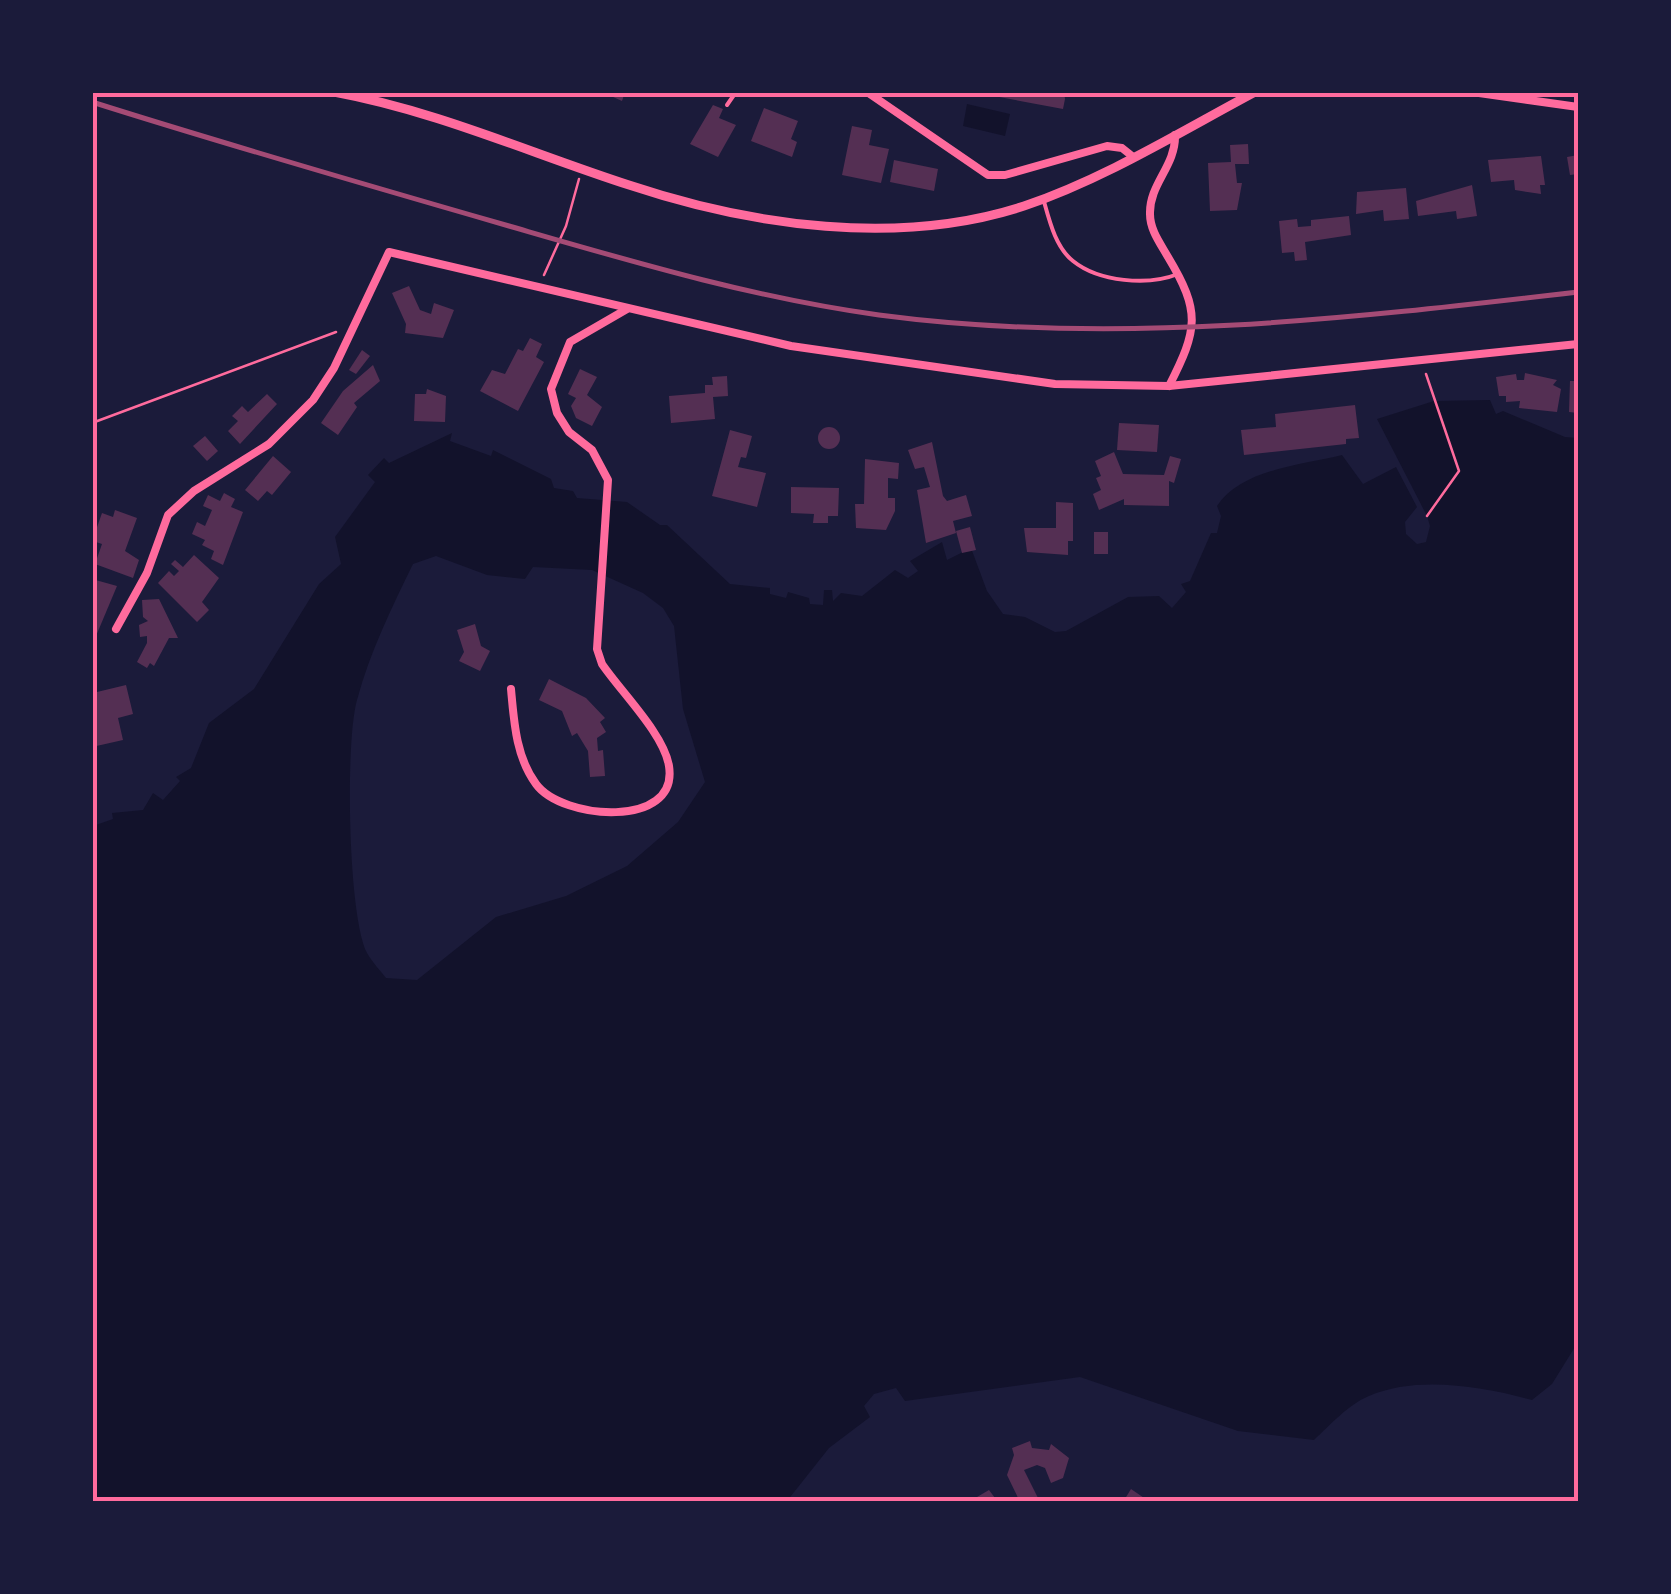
<svg xmlns="http://www.w3.org/2000/svg" width="1671" height="1594" viewBox="0 0 1671 1594" font-family="Raleway,sans-serif">
<style>
.water{fill:#12122b;fill-rule:evenodd}
.building{fill:#542f53}
.lines{fill:none;stroke-linecap:round;stroke-linejoin:round}
.path{stroke:#ff6b9d;stroke-width:2.5}
.service{stroke:#ff6b9d;stroke-width:4}
.minor{stroke:#ff6b9d;stroke-width:8}
.tertiary{stroke:#ff6b9d;stroke-width:9}
.rail{stroke:#a44b75;stroke-width:5}
.neatline{fill:none;stroke:#ff6b9d;stroke-width:4}
</style>
<rect width="100%" height="100%" fill="#1b1b3a"/>
<g class="water">
<polygon points="967,104 1010,114 1005,136 963,126"/>
<path d="M1490 400 1496 414 1503 411 1565 437 1578 438V1342L1552 1384 1532 1400C1484 1387 1418 1375 1369 1396 1349 1404 1330 1425 1314 1440L1238 1431 1080 1377 905 1401 896 1388 874 1394 864 1406 870 1417 829 1448 787 1501 93 1502V826L113 819 112 813 143 810 153 793 163 800 180 781 176 777 191 768 209 723 254 689 319 584 341 564 335 537 375 482 368 475 384 458 389 463 452 433 450 441 491 456 493 450 551 479 554 488 573 491 577 498 627 502 660 525H667L730 584 770 588V594L786 598 788 592 809 598 810 604 823 605 824 590H832L833 601 841 593 862 596 895 570 908 578 918 571 910 561 942 542 947 560 971 548 987 591 1003 614 1025 617 1055 632 1066 631 1128 597 1159 596 1172 608 1186 592 1181 584 1190 581 1211 533H1217L1221 516 1217 506C1241 469 1302 465 1342 455L1363 484 1396 467 1417 507 1405 522 1406 534 1417 544 1426 542 1430 526 1427 516 1377 419 1434 401ZM436 556 487 575 525 579 533 567 592 570 643 593 663 608 674 626 683 709 705 782 678 822 627 866 566 896 496 917 417 980 386 978C380 970 372 962 367 953 348 917 345 742 357 700 370 652 391 609 413 564Z"/>
</g>
<g class="building">
<polygon points="602,92 625,92 622,101"/>
<polygon points="994,92 1064,92 1065,99 1063,109 994,96"/>
<polygon points="713,105 723,109 719,118 736,125 718,157 690,144"/>
<polygon points="764,108 798,121 791,139 797,142 792,157 751,141"/>
<polygon points="852,126 872,130 869,145 889,149 881,183 842,175"/>
<polygon points="1248,144 1249,164 1235,164 1237,183 1242,183 1237,210 1210,211 1208,163 1231,162 1230,145"/>
<polygon points="1578,155 1578,174 1570,175 1567,157"/>
<polygon points="1541,156 1545,185 1540,185 1541,194 1515,190 1514,180 1491,182 1488,160"/>
<polygon points="894,160 938,169 934,191 890,182"/>
<polygon points="1472,185 1477,216 1457,219 1456,211 1418,216 1416,201"/>
<polygon points="1406,188 1409,219 1384,221 1383,210 1356,214 1357,192"/>
<polygon points="1349,216 1351,235 1305,242 1307,260 1295,261 1294,252 1282,253 1279,221 1297,219 1298,227 1311,226 1311,220"/>
<polygon points="409,286 420,310 431,314 434,303 454,310 443,338 405,333 406,324 392,293"/>
<polygon points="530,338 542,344 536,357 544,362 518,411 480,391 492,370 505,374 518,349 523,351"/>
<polygon points="362,350 370,356 356,374 349,370"/>
<polygon points="373,365 380,381 354,403 357,407 338,435 321,423 343,391"/>
<polygon points="580,369 597,377 587,395 602,407 592,426 576,418 571,406 576,398 568,394"/>
<polygon points="1525,373 1557,380 1553,385 1561,389 1557,412 1519,408 1520,401 1506,402 1506,396 1499,396 1496,377 1516,374 1517,380 1524,380"/>
<polygon points="727,376 728,396 713,397 715,419 671,423 669,396 705,393 705,385 713,385 712,377"/>
<polygon points="1570,381 1578,381 1578,413 1569,412"/>
<polygon points="427,389 446,396 445,422 414,421 415,394 426,394"/>
<polygon points="267,394 277,404 240,444 228,431 238,421 232,416 242,406 248,412"/>
<polygon points="1355,405 1359,438 1346,439 1346,444 1244,455 1241,430 1276,427 1275,414"/>
<polygon points="1119,423 1159,425 1157,452 1117,450"/>
<circle cx="829" cy="438" r="11"/>
<polygon points="730,430 752,436 746,458 741,457 738,467 766,473 757,507 712,496"/>
<polygon points="205,436 218,451 207,461 193,446"/>
<polygon points="932,442 943,496 947,501 966,495 972,516 953,521 956,533 926,543 917,490 930,487 924,467 915,469 908,450"/>
<polygon points="1114,452 1123,474 1164,475 1170,456 1181,459 1174,483 1169,481 1169,506 1124,505 1124,499 1099,510 1093,494 1101,490 1096,478 1101,476 1095,461"/>
<polygon points="273,456 291,472 272,495 267,491 258,501 245,490"/>
<polygon points="865,459 899,463 898,479 888,478 888,498 895,498 895,511 886,530 856,528 855,504 864,504"/>
<polygon points="791,487 839,488 838,516 828,516 828,523 813,523 814,514 791,513"/>
<polygon points="224,493 235,499 231,507 243,512 223,565 211,559 214,551 202,545 205,540 192,534 197,522 205,526 212,510 203,506 208,495 220,501"/>
<polygon points="1056,502 1073,503 1073,541 1068,541 1068,555 1027,552 1024,528 1056,528"/>
<polygon points="115,510 137,518 125,551 139,560 133,578 95,564 102,544 96,542 95,533 102,513 113,517"/>
<polygon points="970,527 976,550 962,553 956,531"/>
<rect x="1094" y="532" width="14" height="22"/>
<polygon points="194,555 219,578 202,602 209,610 197,622 158,583 169,571 174,576 179,571 171,564 175,560 183,567"/>
<polygon points="92,579 117,586 96,636 92,634"/>
<polygon points="159,599 178,638 169,638 154,666 150,663 147,668 137,662 147,643 147,636 140,637 139,625 148,621 143,617 142,600"/>
<polygon points="475,624 481,646 490,651 480,671 459,661 464,652 457,630"/>
<polygon points="549,679 586,698 605,718 600,722 606,732 597,738 598,751 603,750 605,776 590,777 588,751 577,733 572,736 562,711 539,700"/>
<polygon points="92,680 97,692 126,685 133,714 118,718 123,740 92,747"/>
<polygon points="1030,1441 1032,1448 1049,1450 1051,1444 1069,1458 1063,1478 1051,1483 1045,1468 1037,1465 1024,1470 1038,1498 1020,1502 1007,1475 1014,1455 1012,1448"/>
<polygon points="1131,1489 1150,1502 1123,1502"/>
<polygon points="989,1490 998,1502 979,1502 977,1497"/>
</g>
<g class="lines">
<g class="path">
<polyline points="544,275 566,226 579,179"/>
<polyline points="1426,374 1459,471 1427,516"/>
<polyline points="92,423 336,332"/>
</g>
<g class="service">
<polyline points="727,105 736,92"/>
<path d="M1043 198C1049 219 1055 247 1073 261 1099 282 1148 286 1178 274"/>
</g>
<g class="minor">
<polyline points="867,92 988,175 1005,175 1107,146 1122,148 1132,156"/>
<polyline points="1472,92 1578,107"/>
<path d="M1169 386C1198 329 1201 312 1168 257 1160 243 1150 230 1150 214 1149 184 1176 166 1175 135"/>
<polyline points="116,629 147,573 168,515 194,491 269,444 313,400 334,368 389,252 791,346 1055,384 1169,386 1578,344"/>
<path d="M511 689C514 722 516 757 536 784 562 820 679 829 669 766 664 734 621 692 602 664L597 649 608 480 592 450 569 432 557 413 551 389 570 342 627 309"/>
</g>
<path class="tertiary" d="M334 92C437 111 530 153 629 185 752 226 899 247 1024 206 1104 179 1180 132 1255 92"/>
<path class="rail" d="M92 102C231 146 370 186 509 226 630 261 754 298 879 315 1113 346 1346 319 1578 292"/>
</g>
<rect width="1671" height="1594" fill="none" stroke="#1b1b3a" stroke-width="190"/>
<rect x="95" y="95" width="1481" height="1404" class="neatline"/>
</svg>
